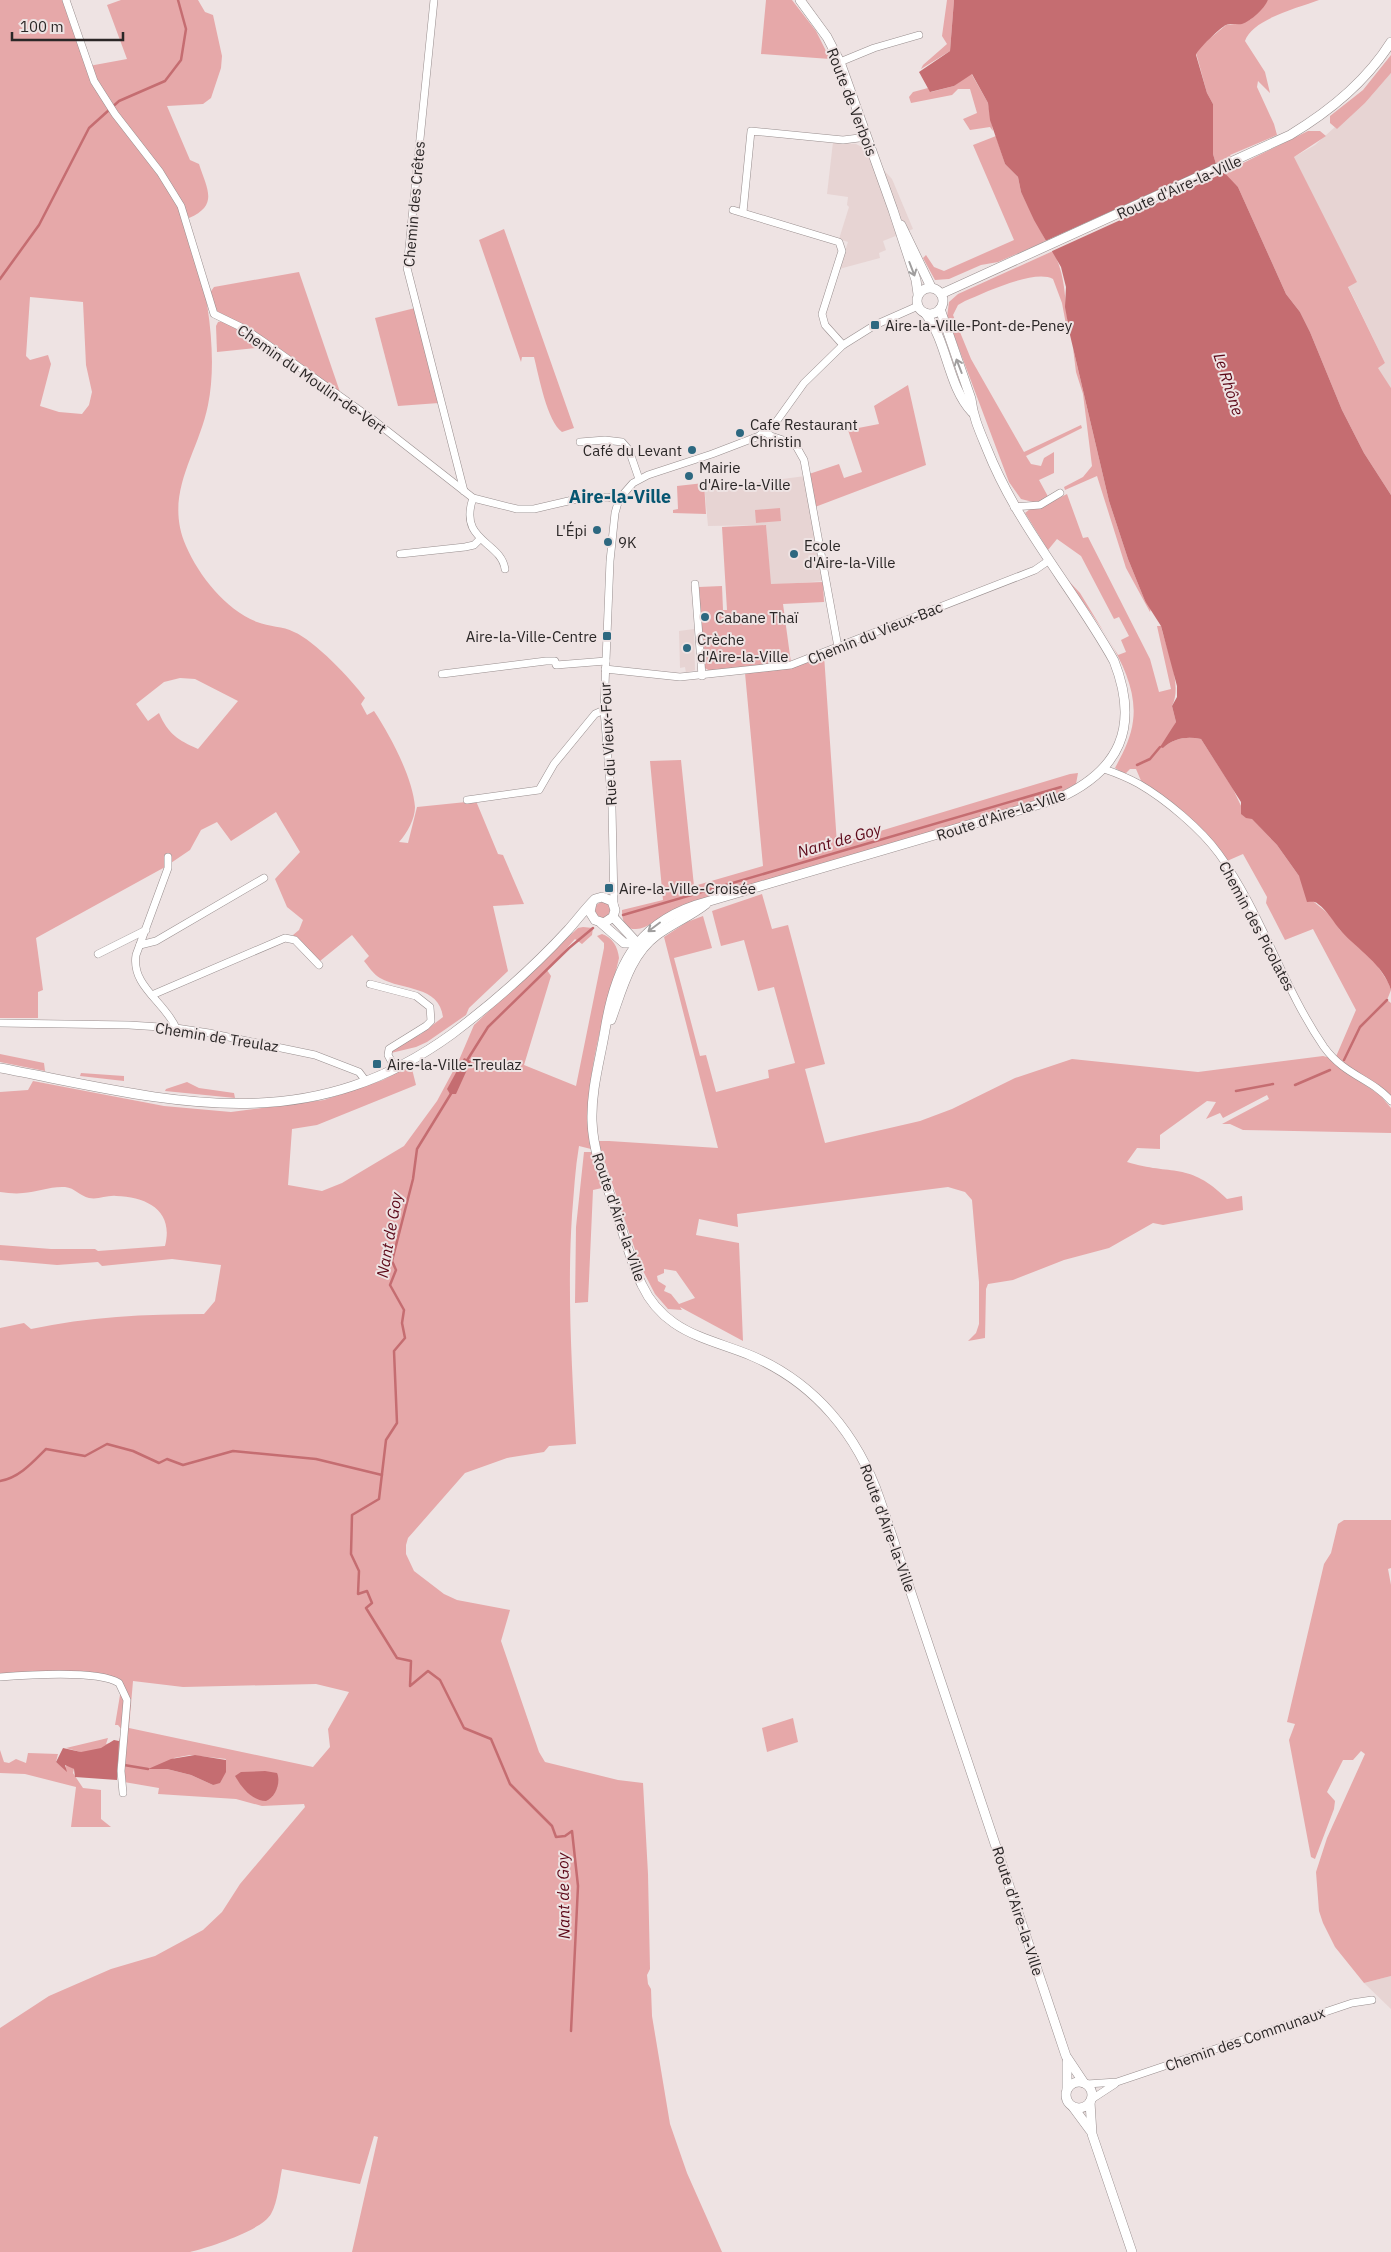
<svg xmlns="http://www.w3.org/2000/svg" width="1391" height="2252" viewBox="0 0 1391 2252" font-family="'IBM Plex Sans',sans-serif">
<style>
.built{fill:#e7d4d3}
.green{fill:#e6a8a9;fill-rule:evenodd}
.water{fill:#c56d71}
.pier{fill:#eee3e3}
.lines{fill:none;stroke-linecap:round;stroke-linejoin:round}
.stream{stroke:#c56d71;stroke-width:2.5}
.street-casing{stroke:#988e8e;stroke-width:8}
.secondary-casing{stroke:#988e8e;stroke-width:10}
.street{stroke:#fff;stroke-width:7}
.secondary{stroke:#fff;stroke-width:9}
.oneway{stroke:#a09e9e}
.poi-dot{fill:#2d6880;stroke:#eee3e3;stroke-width:2}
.labels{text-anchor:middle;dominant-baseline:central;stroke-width:4;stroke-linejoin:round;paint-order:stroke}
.street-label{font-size:15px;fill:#2b2727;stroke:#eee3e3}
.poi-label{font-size:15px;fill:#2b2727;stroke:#eee3e3;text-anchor:start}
.water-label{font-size:16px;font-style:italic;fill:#5c0818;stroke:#eee3e3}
.quarter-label{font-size:18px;font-weight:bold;fill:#075671;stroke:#eee3e3}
</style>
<rect width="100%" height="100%" fill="#eee3e3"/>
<g class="built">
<polygon points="1391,73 1391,388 1377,367 1385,363 1348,286 1356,282 1294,157 1315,145 1335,127 1337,129 1365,103"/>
<polygon points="833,142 856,144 862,147 892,179 913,229 883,241 886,250 879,253 880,258 839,269 848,242 839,239 849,207 847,205 848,197 827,194"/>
<polygon points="805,476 824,581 770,585 766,525 708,526 704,483 716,488"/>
<polygon points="694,629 695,670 686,673 685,667 680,668 679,631"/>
<polygon points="1391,1976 1391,2009 1364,1983"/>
</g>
<g class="green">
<path d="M0 0H66L89 66 127 59 107 5 121 0H198L205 12 213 15 222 56 221 68 211 98 203 104 167 106 190 160 199 164C207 189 219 205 189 218L176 191 158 167 157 170C164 182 173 194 179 206 203 260 220 347 208 405 198 455 163 493 186 546 199 576 226 610 257 622 269 627 283 626 294 632 314 640 352 680 365 698L361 704 367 715 374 711C390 735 413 778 415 807 415 819 407 833 399 842L408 843 417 807 476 801 498 854 503 855 524 904 493 906 508 971 469 1008 466 1015 427 1042 416 1047 391 1053 394 1048 421 1034 443 1017C439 985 403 991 380 978 374 975 368 966 364 961L369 956 352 935 320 961 293 935 299 930 303 920 287 907 275 879 300 852 276 812 231 841 217 822 201 830 190 850 165 867 36 938 43 990 38 992V1018H0ZM30 297 83 302 86 365 92 392 89 405 82 414 59 412 40 406 51 364 48 355 30 360 26 356ZM180 678 195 679 238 701 198 749C178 740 168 734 159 713L148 721 136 704 164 682Z"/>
<polygon points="766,0 792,0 816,31 830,59 761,54"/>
<polygon points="947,0 954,0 950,51 921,69 923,65 947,44 942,36"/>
<path d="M1268 0H1319C1298 8 1252 19 1245 41L1265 72 1270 93 1258 81 1257 87 1274 124 1277 135 1230 155 1231 157 1216 164 1213 154V104L1207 93 1196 53 1202 45 1226 25 1243 23 1251 19Z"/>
<polygon points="1391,55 1391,73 1365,103 1337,129 1330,123 1330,116 1363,90"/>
<polygon points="971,73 988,103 993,131 990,127 970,130 963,119 977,113 970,89 958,89 952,95 911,103 909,97 913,92 928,88 931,92 954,86"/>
<polygon points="1308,131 1320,131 1326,136 1294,157 1357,282 1348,287 1385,363 1378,368 1391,388 1391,495 1364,453 1342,410 1310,332 1300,312 1286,294 1238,187 1223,173"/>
<polygon points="996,136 1005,164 1018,177 1021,192 1046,241 998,262 981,265 949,279 935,280 923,258 926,255 934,267 944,271 1014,240 973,145"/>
<path d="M504 229 574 428 562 432C547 421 539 377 534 357H522L521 362 479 240Z"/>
<path d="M1053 251C1067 278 1064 301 1069 330H1067L1062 303 1053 279C1034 269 984 293 965 301L958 305 953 315 971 359 1024 452 1081 425 1082 428 1026 456 1031 464 1041 466 1044 458 1054 452V473L1039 480 1051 502 1067 494 1083 538 1088 537 1150 659 1159 692 1171 689 1157 626H1161C1166 648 1183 685 1172 706L1176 722 1163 748C1174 738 1187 736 1201 739L1233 789 1242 808 1277 845 1299 876 1314 902 1330 915 1340 930 1375 962 1388 982 1391 990 1387 1000 1391 1003V1097L1367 1080 1362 1083 1380 1095 1391 1108V1133L1243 1130 1230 1124H1222L1269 1099 1267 1095 1223 1118 1220 1113 1206 1119 1216 1102 1207 1101 1160 1135V1149L1137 1148 1127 1162C1172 1176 1189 1161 1227 1199L1242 1196 1243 1210 1163 1225 1153 1223 1109 1248 1064 1260 1013 1280 988 1284 986 1289 985 1338 968 1341 976 1333 979 1324V1282L972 1200 965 1192 948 1187 737 1214 738 1227 699 1219 696 1235 739 1243 743 1341 680 1307 682 1310 668 1309 655 1294 641 1267 600 1148 599 1141H609L718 1148 664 937 687 922 703 916 712 948 674 958 700 1056 706 1055 716 1092 769 1078 768 1070 795 1063 774 987 758 991 744 940 721 946 712 911 762 894 772 929 788 925 825 1064 805 1069 825 1143 920 1121 952 1109 1015 1078 1072 1059 1198 1072 1323 1056 1335 1059 1356 1010 1313 929 1285 940 1266 903 1267 897 1243 854 1227 861 1142 783 1136 769H1130L1125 774 1115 768C1123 753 1131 738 1133 721 1140 671 1092 616 1065 577L1080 593 1118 655 1126 652 1121 640 1129 636 1119 617 1114 619 1081 556 1057 539 1048 550 1025 513 1030 509 1033 502 1021 499 1009 482 947 317 949 302 958 294ZM664 1269 676 1271 695 1298 679 1304 671 1294 664 1291 666 1286 658 1281 657 1276 664 1273Z"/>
<polygon points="299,272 341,395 219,313 213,307 209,294 214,287"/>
<polygon points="415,308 439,403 398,406 375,318"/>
<polygon points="223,321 241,329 267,347 217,352 216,326 218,322"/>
<polygon points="1073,348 1109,501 1128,559 1145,601 1151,608 1150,612 1126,568 1097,476 1065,490 1064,487 1083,477 1092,466 1083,394 1076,372"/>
<polygon points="908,385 926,465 815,507 809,474 839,464 844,478 862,472 848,430 879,424 874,406"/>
<polygon points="704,483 706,514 673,513 673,510 678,509 677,486"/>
<polygon points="780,508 781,521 756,523 755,510"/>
<polygon points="766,525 771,584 823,582 824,602 783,604 791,663 712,672 703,667 699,587 722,586 723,610 727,610 722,527"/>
<path d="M824 655 837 844 1070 774 1078 773 1076 784 1055 795 722 893C705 900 687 905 670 912 659 917 648 929 636 929 624 930 622 919 622 910L663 900 650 761 681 760 694 886 763 866 745 673 778 669Z"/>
<circle cx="603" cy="910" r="8"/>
<path d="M583 927 593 928 592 935 582 944 575 939 547 970 551 976 524 1065 576 1086 604 948V943L597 936 602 934C612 937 618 947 619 958 616 973 611 987 607 1002 595 1051 583 1099 591 1149L579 1146C575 1169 574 1192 572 1215 567 1291 572 1368 576 1444L549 1446 544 1452 507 1458 465 1473 408 1538 406 1545V1554L414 1571 444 1594 457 1600 510 1610 501 1641 539 1752 545 1762 618 1780 643 1783 648 1874 650 1969 647 1975 648 1984 651 1989 652 2016 670 2124 687 2173 722 2252H352L378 2137 374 2136 360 2184 282 2169C279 2183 278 2201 271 2214 261 2231 209 2247 190 2252H0V2028L49 1996 111 1969 155 1956 203 1930 222 1912 240 1884 305 1807 304 1804 262 1806 236 1799 158 1794 159 1788 124 1782V1764L66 1748 108 1738 106 1744 119 1741 122 1730 118 1725H115L121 1689 108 1676 0 1674V1328L24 1323 31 1329C87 1317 146 1314 204 1314L215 1301 221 1265 172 1259 102 1266 98 1262 57 1265 0 1260V1245L51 1249H95L98 1251 165 1246C174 1211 148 1197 116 1196 107 1195 98 1200 89 1198 80 1196 75 1188 65 1187 51 1186 37 1192 23 1193 16 1194 8 1193 0 1192V1092L28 1090 33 1081 164 1106 231 1112 324 1100 383 1080 411 1065 416 1085 317 1125 292 1129 288 1185 322 1191 342 1183 404 1146 437 1101 459 1060 474 1025 578 928ZM133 1681 183 1687 316 1684 349 1692 328 1729 330 1747 313 1767 129 1728ZM190 1755 226 1759 213 1785 191 1775 167 1769 174 1758Z"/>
<polygon points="0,1054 44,1063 45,1071 0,1062"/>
<polygon points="81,1073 124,1076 124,1081 80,1076"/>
<polygon points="187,1082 199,1088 234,1093 235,1098 165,1091 166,1089"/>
<polygon points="584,1152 592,1152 602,1188 593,1190 588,1302 575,1303 576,1227"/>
<polygon points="1344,1520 1391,1520 1391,1568 1388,1569 1391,1585 1391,1976 1364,1983 1335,1947 1323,1923 1319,1911 1316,1872 1327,1838 1365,1754 1361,1751 1353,1760 1343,1760 1327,1792 1335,1801 1334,1809 1315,1859 1311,1857 1289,1740 1295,1724 1287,1722 1324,1564 1331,1553 1338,1524"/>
<polygon points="793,1718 798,1742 767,1752 762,1728"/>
<polygon points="0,1750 4,1762 9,1763 16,1759 26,1763 28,1753 58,1754 56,1762 65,1769 67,1764 74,1769 73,1773 83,1788 101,1790 101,1819 111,1827 71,1827 76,1787 25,1774 0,1773"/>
</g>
<g class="water">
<path d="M954 0H1268C1264 9 1251 21 1242 24 1237 25 1231 23 1226 25 1221 27 1197 50 1196 55L1207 93 1213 104V154L1216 164 1238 187 1286 294 1300 312 1310 332 1342 410 1364 453 1391 495V990C1383 964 1358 950 1341 931 1333 922 1328 911 1318 904 1315 901 1312 902 1307 902L1299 876 1277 845 1252 819 1246 818 1241 814V802L1201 739C1187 736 1174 738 1163 748L1160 747 1176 722 1172 706 1177 697V686L1161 626 1145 601 1128 559 1109 501 1070 335 1065 307 1066 287 1061 267 1034 220 1021 192 1018 177 1005 164 990 120 988 103 972 74 954 86 930 92 919 72 950 51Z"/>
<polygon points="464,1058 471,1061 456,1094 450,1094 447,1089"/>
<polygon points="114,1740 119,1741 117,1780 75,1777 74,1769 65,1765 67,1772 56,1762 63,1748 81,1752 101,1748"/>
<polygon points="195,1755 226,1760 226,1772 220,1783 213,1785 191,1775 167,1769 148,1769 171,1759"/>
<path d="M265 1771 277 1773C281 1782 276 1797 266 1801 251 1800 242 1788 235 1776L241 1772Z"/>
</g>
<polygon class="pier" points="1218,163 1226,172 1050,252 1043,242"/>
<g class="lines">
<g class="stream">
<polyline points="0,279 39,225 89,128 119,101 165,81 181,60 186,29 178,0"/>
<polyline points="1137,765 1150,759 1160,747"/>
<polyline points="623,915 1061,787"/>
<polyline points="1344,1060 1360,1027 1387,1000"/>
<polyline points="466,1062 488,1027 569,948 593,928"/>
<polyline points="1295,1085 1330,1070"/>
<polyline points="1236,1091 1273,1084"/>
<polyline points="452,1092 417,1149 413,1179 392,1261 396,1270 390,1285 404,1310 402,1323 405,1338 394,1351 397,1423 386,1440 379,1499 352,1515 351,1554 359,1571 358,1594 367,1591 372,1603 366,1608 397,1658 411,1661 410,1686 428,1671 440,1680 464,1728 491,1739 510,1784 552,1826 556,1837 565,1836 572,1831 578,1886 571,2031"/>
<path d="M0 1481C19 1478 33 1462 46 1449L85 1456 107 1444 133 1451 159 1463 167 1459 183 1465 233 1451 316 1459 382 1475"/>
<polyline points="124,1765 148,1769"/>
</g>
<g class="street-casing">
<g id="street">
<polyline points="66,0 94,81 115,114 160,172 181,206 214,314 245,329 264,342 372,419 473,498 517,509 534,509 577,499 607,497 619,499"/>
<polyline points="434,0 407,268 464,491"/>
<polyline points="840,62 874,48 919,35"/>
<polyline points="733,210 839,242 842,251 822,314 825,325 843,345"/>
<polyline points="743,212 751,131 843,140 867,137"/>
<polyline points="765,432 771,436 795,444 804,460 838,647"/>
<polyline points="580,442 605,440 622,442 629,450 639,479"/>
<path d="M473 498C458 542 501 541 505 569"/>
<polyline points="1014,507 1040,505 1060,493"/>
<polyline points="400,554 465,547 474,545 480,539"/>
<polyline points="695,584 702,676"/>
<polyline points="605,669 680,677 791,665 1035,570 1048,561"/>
<polyline points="442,674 546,661 555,661 556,665 606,661"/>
<path d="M1104 769C1116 773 1128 778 1139 784 1165 799 1201 829 1219 854 1262 913 1282 986 1324 1047 1345 1076 1371 1078 1391 1101"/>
<polyline points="467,800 539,790 554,764 595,714 604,710"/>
<path d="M168 857V868L136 955C131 986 165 1002 176 1028"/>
<polyline points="614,904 612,808 604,710 610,561 615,513 619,499 633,483 648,475 712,454 759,436 776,422 804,383 843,345 875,325 918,306"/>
<polyline points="140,945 156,941 264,878"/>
<polyline points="98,954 146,930"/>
<polyline points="370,984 416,996 430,1007 431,1021 426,1026 389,1049 388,1055 395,1068"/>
<polyline points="152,995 285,938 295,940 319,965"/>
<polyline points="0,1023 129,1025 176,1028 209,1033 315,1055 359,1072 365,1080"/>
<path d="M0 1677C26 1675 98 1670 119 1683L127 1700 121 1771 123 1793"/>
<polyline points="1087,2084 1117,2082 1352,2003 1372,2000"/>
<polyline points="1092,2099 1115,2084"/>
</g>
</g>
<g class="secondary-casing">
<g id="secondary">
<polyline points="800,0 827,37 840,62 893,210 916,280 918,294"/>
<polyline points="901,225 931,287"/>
<circle cx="930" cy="301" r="13"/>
<path d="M941 294 1290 135C1330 111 1366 82 1391 42"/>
<path d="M940 309 971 399C973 417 980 432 987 449 1018 527 1074 589 1114 661 1140 727 1120 771 1057 799L696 905C634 926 615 969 605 1030 600 1060 591 1090 592 1121 593 1155 608 1188 619 1220 626 1242 632 1265 642 1285 649 1300 661 1314 674 1323 697 1339 726 1345 752 1356 815 1383 858 1435 880 1500L1066 2056 1084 2083"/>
<path d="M925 313C948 342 947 385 972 412"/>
<polyline points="613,917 640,946"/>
<polyline points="601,923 624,943 636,943"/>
<path d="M611 1020C622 990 630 955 657 935 673 923 691 916 706 904"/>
<path d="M0 1068C164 1099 302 1143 452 1034 493 1003 533 968 568 930 577 920 585 909 595 899L602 897 612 901 615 910 613 917 604 923 595 920 590 912 592 903"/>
<polyline points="1067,2062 1067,2089"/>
<circle cx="1079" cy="2095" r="13"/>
<polyline points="1090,2102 1092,2134 1132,2252"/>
<polyline points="1073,2107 1090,2130"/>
</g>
</g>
<use href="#street" class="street"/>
<use href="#secondary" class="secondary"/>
</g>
<defs><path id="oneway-shaft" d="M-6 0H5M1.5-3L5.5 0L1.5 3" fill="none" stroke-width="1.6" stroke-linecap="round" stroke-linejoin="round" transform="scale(1.25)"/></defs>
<g class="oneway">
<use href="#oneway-shaft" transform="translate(912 269) rotate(69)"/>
<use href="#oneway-shaft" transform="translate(959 366) rotate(-111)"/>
<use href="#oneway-shaft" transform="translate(654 927) rotate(143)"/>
</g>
<g class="poi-dot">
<rect x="870" y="320" width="10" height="10" rx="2.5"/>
<circle cx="740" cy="433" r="5"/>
<circle cx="692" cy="450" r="5"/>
<circle cx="689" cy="476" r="5"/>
<circle cx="597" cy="530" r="5"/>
<circle cx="608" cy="542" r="5"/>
<circle cx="794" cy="554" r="5"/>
<circle cx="705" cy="617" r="5"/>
<rect x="602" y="631" width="10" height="10" rx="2.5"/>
<circle cx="687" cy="648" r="5"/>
<rect x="604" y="883" width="10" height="10" rx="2.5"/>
<rect x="372" y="1059" width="10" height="10" rx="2.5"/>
</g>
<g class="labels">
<g class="street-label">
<text transform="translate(852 102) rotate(69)">Route de Verbois</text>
<text transform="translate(1179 187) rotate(-24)">Route d'Aire-la-Ville</text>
<text transform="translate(414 204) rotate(-85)">Chemin des Crêtes</text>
<text transform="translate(312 379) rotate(35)">Chemin du Moulin-de-Vert</text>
<text transform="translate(875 633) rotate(-22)">Chemin du Vieux-Bac</text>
<text transform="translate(608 744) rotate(-93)">Rue du Vieux-Four</text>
<text transform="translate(1001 815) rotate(-18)">Route d'Aire-la-Ville</text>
<text transform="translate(1257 926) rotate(62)">Chemin des Picolates</text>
<text transform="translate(217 1037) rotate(9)">Chemin de Treulaz</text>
<text transform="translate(619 1217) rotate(71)">Route d'Aire-la-Ville</text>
<text transform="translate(888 1528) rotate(70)">Route d'Aire-la-Ville</text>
<text transform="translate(1018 1911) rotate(72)">Route d'Aire-la-Ville</text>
<text transform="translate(1245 2039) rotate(-19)">Chemin des Communaux</text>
</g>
<g class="poi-label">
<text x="885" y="325">Aire-la-Ville-Pont-de-Peney</text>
<text x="750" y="424">Cafe Restaurant<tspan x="750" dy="17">Christin</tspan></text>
<text x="682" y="450" text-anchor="end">Café du Levant</text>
<text x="699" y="467">Mairie<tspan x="699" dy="17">d'Aire-la-Ville</tspan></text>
<text x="587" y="530" text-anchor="end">L'Épi</text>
<text x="618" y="542">9K</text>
<text x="804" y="545">Ecole<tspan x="804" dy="17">d'Aire-la-Ville</tspan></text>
<text x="715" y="617">Cabane Thaï</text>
<text x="597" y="636" text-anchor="end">Aire-la-Ville-Centre</text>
<text x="697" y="639">Crèche<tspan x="697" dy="17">d'Aire-la-Ville</tspan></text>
<text x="619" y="888">Aire-la-Ville-Croisée</text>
<text x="387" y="1064">Aire-la-Ville-Treulaz</text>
</g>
<g class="water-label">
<text transform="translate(1229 384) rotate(72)">Le Rhône</text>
<text transform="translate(839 840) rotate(-16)">Nant de Goy</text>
<text transform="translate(389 1235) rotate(-80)">Nant de Goy</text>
<text transform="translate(563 1896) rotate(-91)">Nant de Goy</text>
</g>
<g class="quarter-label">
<text x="620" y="496">Aire-la-Ville</text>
</g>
</g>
<path d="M12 32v8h111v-8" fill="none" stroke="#2b2727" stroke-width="2.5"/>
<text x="20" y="32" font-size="15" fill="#2b2727" stroke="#eee3e3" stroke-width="4" paint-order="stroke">100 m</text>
</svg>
